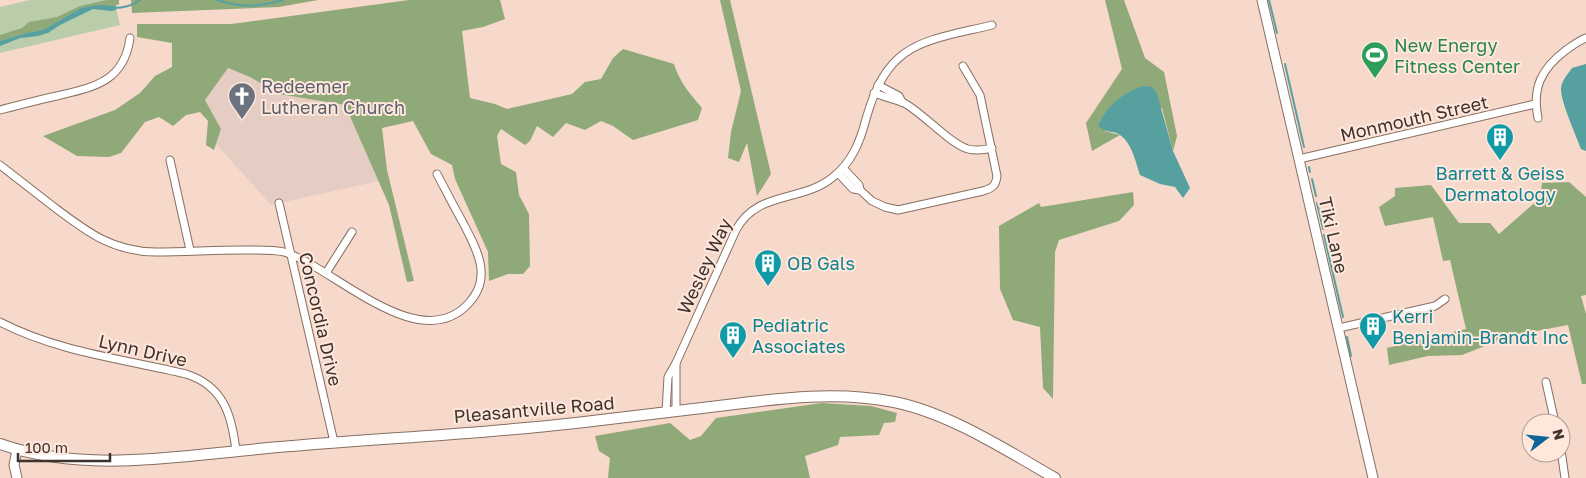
<svg xmlns="http://www.w3.org/2000/svg" width="1586" height="478" viewBox="0 0 1586 478" font-family="'Golos Text',sans-serif">
<style>
.education{fill:#e5cdc3}
.green{fill:#bacdaa}
.forest{fill:#8fa978}
.water{fill:#56a0a0}
.lines{fill:none;stroke-linecap:round;stroke-linejoin:round}
.stream{stroke:#56a0a0;stroke-width:2}
.minor-casing{stroke:#876e62;stroke-width:9}
.tertiary-casing{stroke:#876e62;stroke-width:11}
.secondary-casing{stroke:#876e62;stroke-width:12}
.minor{stroke:#fff;stroke-width:7}
.tertiary{stroke:#fff;stroke-width:9}
.secondary{stroke:#fff;stroke-width:10}
.labels{text-anchor:middle;dominant-baseline:central;stroke-width:4;stroke-linejoin:round;paint-order:stroke}
.leisure-label{font-size:18px;fill:#27864d;stroke:#ffe7dc;text-anchor:start}
.worship-label{font-size:18px;fill:#5b616d;stroke:#ffe7dc;text-anchor:start}
.street-label{font-size:18px;fill:#3d322c;stroke:#ffe7dc}
.culture-label{font-size:18px;fill:#0d838f;stroke:#ffe7dc;text-anchor:start}
</style>
<rect width="100%" height="100%" fill="#f6d9cb"/>
<polygon class="education" points="228,68 250,77 279,94 345,105 379,181 271,205 216,144 221,129 205,100"/>
<polygon class="green" points="30,0 114,0 120,25 0,53 0,7"/>
<g class="forest">
<polygon points="107,0 119,0 119,4 113,7 81,8 43,30 26,33 0,41 0,35 22,28 29,22 57,17 80,6"/>
<polygon points="131,0 318,0 279,7 132,13"/>
<path d="M409 0H500L505 19 483 27 462 31 470 98 495 104 507 109 572 94 585 82 601 79 613 58 623 49 674 64C679 81 690 94 702 108L698 120 633 140 613 126 601 121 585 130 566 123 553 137 537 126 530 141 525 145 501 129 497 136 501 164 516 172 519 195 529 214 530 266 523 274H508L489 281 488 252 455 179 452 165 431 154 413 121 382 128 387 170 414 281 407 282 389 205 345 105 279 94 250 77 228 68 205 100 221 129 214 150 206 145 208 121 200 112 186 115 173 126 159 117 145 122 121 153 109 157 77 156 43 136 115 110 140 93 155 76 172 67V43L137 37V24H231Z"/>
<polygon points="720,0 730,0 771,174 757,196 747,143 739,162 728,158 731,132 741,91"/>
<polygon points="1105,0 1124,0 1145,58 1164,72 1177,136 1173,151 1162,108 1104,131 1120,135 1092,151 1086,123 1122,69"/>
<polygon points="1569,182 1586,197 1586,295 1581,296 1586,314 1586,384 1582,384 1568,325 1510,336 1462,355 1428,356 1389,365 1387,348 1466,329 1450,260 1443,261 1433,217 1385,226 1379,207 1395,196 1395,188 1431,185 1459,223 1490,223 1499,234 1540,198 1542,183"/>
<polygon points="1133,192 1134,205 1119,221 1059,240 1055,252 1053,399 1043,388 1040,327 1013,320 1000,289 999,226 1039,203 1041,207"/>
<polygon points="822,403 871,406 897,413 895,422 884,423 879,435 840,437 838,445 805,456 810,478 608,478 610,458 599,451 595,436 670,423 690,440 701,436 716,418"/>
</g>
<g class="water">
<polygon points="97,5 116,6 116,10 111,11 93,9 60,25 48,33 38,36 20,38 0,46 0,41 26,33 43,30 81,8"/>
<path d="M1586 64V151L1581 149C1576 135 1561 103 1561 89 1561 81 1568 74 1572 68Z"/>
<path d="M1143 86 1152 87 1157 94 1173 151 1190 188 1183 198 1175 187 1160 184 1140 175C1136 163 1132 143 1120 135 1113 130 1107 134 1098 126 1107 105 1123 93 1143 86Z"/>
</g>
<g class="lines">
<g class="stream">
<path d="M217 0C242 8 258 7 283 0"/>
<polyline points="1269,0 1277,33"/>
<path d="M114 8C123 8 132 6 140 0"/>
<polyline points="1285,64 1304,147"/>
<polyline points="1309,167 1310,172"/>
<polyline points="1312,179 1316,196"/>
<polyline points="1317,203 1323,229"/>
<polyline points="1324,235 1343,317"/>
<polyline points="1347,337 1351,356"/>
</g>
<g class="minor-casing">
<g id="minor">
<polyline points="878,85 899,96 902,102"/>
<path d="M874 93C882 96 897 100 904 103 923 113 950 144 968 149 976 151 984 150 992 148"/>
<path d="M0 110C19 105 38 100 57 96 94 87 124 82 130 38"/>
<path d="M1538 118C1532 88 1541 69 1566 50 1572 46 1578 41 1586 38"/>
<polyline points="1299,159 1535,104"/>
<polyline points="170,160 190,250"/>
<path d="M0 165C18 179 36 193 54 207 87 232 113 252 156 252 185 252 214 250 243 250 256 250 272 249 284 252 334 267 418 357 468 304 494 277 476 248 462 221 453 205 445 189 437 174"/>
<polyline points="843,168 859,185 860,190"/>
<path d="M838 173 853 189 860 190 872 201 885 207 898 210 983 191C993 188 996 185 997 176L980 95 963 66"/>
<polyline points="279,203 334,442"/>
<polyline points="326,273 352,232"/>
<path d="M0 322C58 352 124 359 186 374 224 386 232 416 236 451"/>
<polyline points="1339,328 1435,306 1445,299"/>
<polyline points="1546,382 1555,423"/>
<polyline points="676,411 676,363"/>
<path d="M666 412 668 377 676 363 736 230C757 190 802 203 833 177 852 162 860 142 866 119 888 41 922 42 992 25"/>
<polyline points="1561,450 1565,478"/>
</g>
</g>
<g class="tertiary-casing">
<g id="tertiary">
<polyline points="1262,0 1373,478"/>
<polyline points="17,478 14,465 17,450"/>
</g>
</g>
<g class="secondary-casing">
<path id="secondary" d="M0 444C82 473 173 457 258 449 364 439 470 435 576 423 626 417 677 411 727 405 782 398 838 391 894 402 949 413 1006 450 1055 478"/>
</g>
<use href="#minor" class="minor"/>
<use href="#tertiary" class="tertiary"/>
<use href="#secondary" class="secondary"/>
</g>
<defs>
<g id="stadium-pin" transform="scale(1.4375)"><path d="M0 17L-7.5 6A9.5 9.5 0 1 1 7.5 6Z" fill="#2e9e5b" stroke="#ffe7dc"/><path d="M0-5a6.5 5 0 1 0 0 10a6.5 5 0 1 0 0-10ZM-3.5-1.8h7v3.6h-7Z" fill="#fff"/></g>
<g id="church-pin" transform="scale(1.4375)"><path d="M0 17L-7.5 6A9.5 9.5 0 1 1 7.5 6Z" fill="#6b7280" stroke="#ffe7dc"/><path d="M-1.2-6h2.4v3.5h3.3v2.4h-3.3V6h-2.4V-.1h-3.3v-2.4h3.3Z" fill="#fff"/></g>
<g id="building-pin" transform="scale(1.4375)"><path d="M0 17L-7.5 6A9.5 9.5 0 1 1 7.5 6Z" fill="#0f9aa8" stroke="#ffe7dc"/><path d="M-4-6H4V6H1V3H-1V6H-4ZM-2.5-4.3h1.7v1.8h-1.7ZM.8-4.3h1.7v1.8H.8ZM-2.5-1h1.7V.8h-1.7ZM.8-1h1.7V.8H.8Z" fill="#fff"/></g>
</defs>
<g fill-rule="evenodd">
<use href="#stadium-pin" x="1375" y="55"/>
<use href="#church-pin" x="242" y="96"/>
<use href="#building-pin" x="1500" y="137"/>
<use href="#building-pin" x="768" y="263"/>
<use href="#building-pin" x="1373" y="326"/>
<use href="#building-pin" x="733" y="335"/>
</g>
<g class="labels">
<g class="leisure-label">
<text x="1394" y="45">New Energy<tspan x="1394" dy="21">Fitness Center</tspan></text>
</g>
<g class="worship-label">
<text x="261" y="86">Redeemer<tspan x="261" dy="21">Lutheran Church</tspan></text>
</g>
<g class="street-label">
<text transform="translate(1414 118) rotate(-13)">Monmouth Street</text>
<text transform="translate(1334 235) rotate(77)">Tiki Lane</text>
<text transform="translate(704 266) rotate(-65)">Wesley Way</text>
<text transform="translate(321 319) rotate(77)">Concordia Drive</text>
<text transform="translate(143 350) rotate(13)">Lynn Drive</text>
<text transform="translate(534 409) rotate(-5)">Pleasantville Road</text>
</g>
<g class="culture-label">
<text x="1500" y="173" text-anchor="middle">Barrett &amp; Geiss<tspan x="1500" dy="21">Dermatology</tspan></text>
<text x="787" y="263">OB Gals</text>
<text x="1392" y="316">Kerri<tspan x="1392" dy="21">Benjamin-Brandt Inc</tspan></text>
<text x="752" y="325">Pediatric<tspan x="752" dy="21">Associates</tspan></text>
</g>
</g>
<g transform="translate(1546 438) rotate(74)"><circle r="24" fill="#ffe7dc" stroke="#b19f96"/>
<path d="M0-4L9 19L0 12L-9 19Z" fill="#0d6697"/>
<text y="-8" font-size="14" font-weight="bold" text-anchor="middle" fill="#3d322c">N</text>
</g>
<path d="M18 453v8h92v-8" fill="none" stroke="#3d322c" stroke-width="2.5"/>
<text x="25" y="453" font-size="15" fill="#3d322c" stroke="#ffe7dc" stroke-width="4" paint-order="stroke">100 m</text>
</svg>
